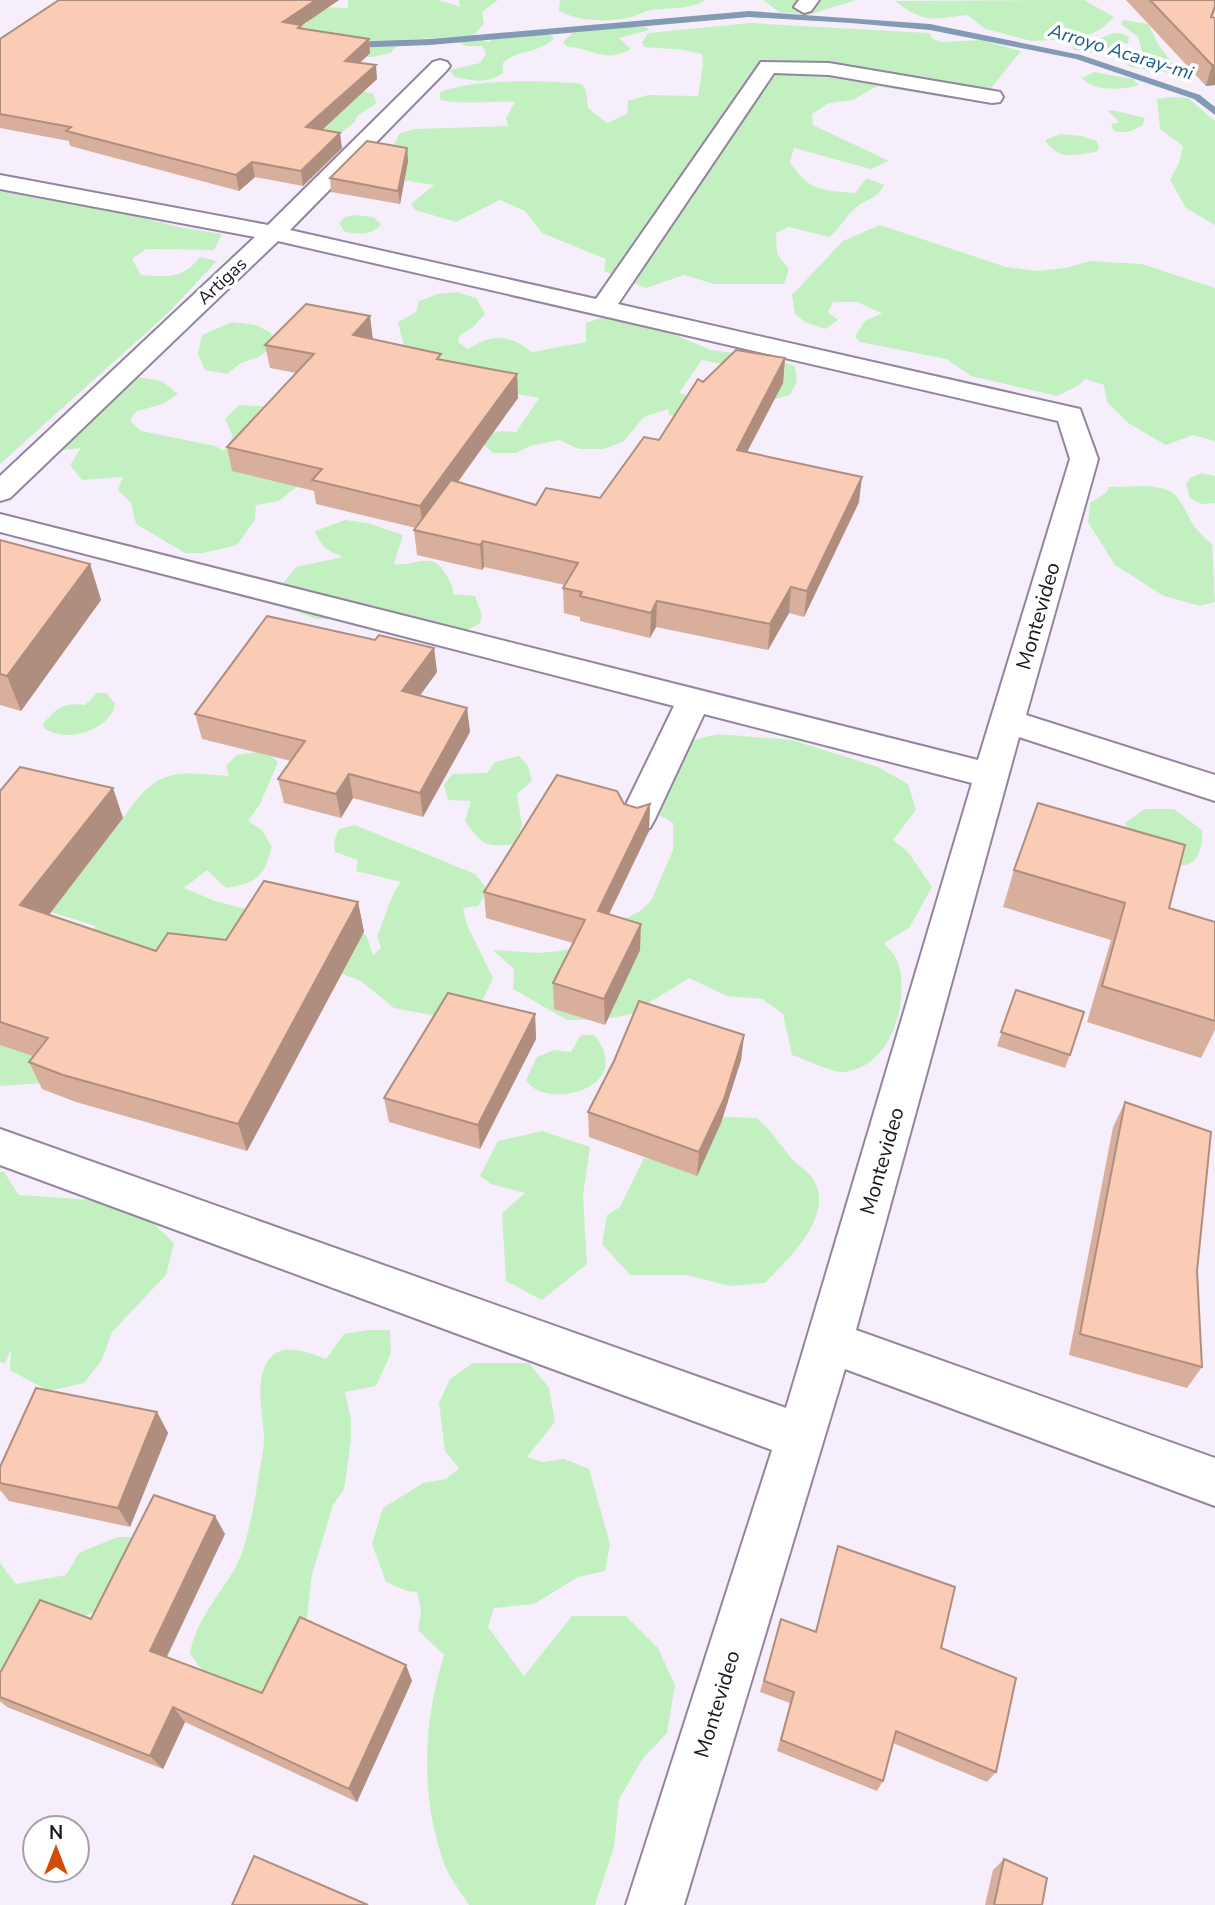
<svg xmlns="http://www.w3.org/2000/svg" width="1215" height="1905" viewBox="0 0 1215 1905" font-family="'Nunito Sans',sans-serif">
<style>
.green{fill:#c3f0c0}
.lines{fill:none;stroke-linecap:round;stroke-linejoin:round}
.stream{fill:#839ab5;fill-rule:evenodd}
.minor-casing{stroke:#9384a0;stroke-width:4}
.minor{fill:#fff;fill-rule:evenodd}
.wall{fill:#d7af9c}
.shaded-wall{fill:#af8e7f}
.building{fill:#facbb5;stroke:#af8e7f;stroke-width:2}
.labels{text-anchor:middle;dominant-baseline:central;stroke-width:7;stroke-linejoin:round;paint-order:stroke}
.far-street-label{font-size:18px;fill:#1b1520;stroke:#fff}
.far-water-label{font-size:19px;font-style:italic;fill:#19598c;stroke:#fff}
.street-label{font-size:21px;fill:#1b1520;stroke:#fff}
</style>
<rect width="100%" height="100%" fill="#f6effb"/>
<g class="green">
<path d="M348 0H439L461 7 458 0H498L482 12 484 24 475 34 467 37 489 42C500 33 509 35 522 34 535 32 541 28 554 38 540 54 517 49 503 63V73C487 84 473 81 455 77L449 70 480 63 486 54 482 46H466L457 41 466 36 400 40 391 53 372 57 347 56 292 25 307 24 309 7 348 8Z"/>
<path d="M560 0H705C687 11 670 7 651 10 645 11 641 14 635 16 611 23 581 22 559 11Z"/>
<polygon points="763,0 856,0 808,15 779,12"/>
<path d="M1084 0 1114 17 1101 29 1083 38 1031 41 985 29 968 15C932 19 925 24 895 1Z"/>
<path d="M1123 20 1148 24 1160 47 1174 65 1170 73 1131 67 1115 56 1074 50 1071 44C1079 41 1087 43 1095 40 1108 36 1116 28 1129 37L1128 43 1118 44 1112 50 1145 61 1138 37 1121 24Z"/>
<path d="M750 23 929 33 933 39 942 42 981 40 1021 51 984 97 969 99 948 98 877 86 853 100 829 103 812 114 813 125 889 161 871 169 794 148 790 162C810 192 821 190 855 193L867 178 884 185C878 198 869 198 858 206 849 212 840 228 830 237L788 227 776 233 777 254 789 269 784 284H714L684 275 646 288 604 271 606 259 542 233 525 211 500 200 456 222 415 210 411 204 434 185 402 180 386 160 400 133 415 129 508 126 506 118 515 102C489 101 465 105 440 100V92C473 79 546 80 582 84L586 91 588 108 607 123 627 114 628 101 648 95 698 96 703 65 702 54 684 50 644 47 642 43 648 33Z"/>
<path d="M619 27H646L649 30 619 38 631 49C604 64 593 48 568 47L563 42 572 33Z"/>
<path d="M1094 72 1133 79 1139 85C1123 90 1094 92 1082 78Z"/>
<polygon points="362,91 373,94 377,103 357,116 355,122 338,135 252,113"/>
<polygon points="1172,97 1188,98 1215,121 1215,225 1186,208 1170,180 1179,163 1183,146 1160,129 1157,99"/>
<path d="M1112 110 1145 118 1142 126C1131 131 1125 134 1114 131L1111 124 1119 122 1108 111Z"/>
<path d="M1060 134 1082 136 1097 141 1099 147 1097 152C1076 154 1059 162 1045 140Z"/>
<path d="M0 189 102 207 178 227 222 234 214 250 146 249 132 259 141 275C167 277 183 279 200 257L217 261 167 314 0 464Z"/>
<path d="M354 215 373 217 381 224C373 236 358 234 345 232L339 223 345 217Z"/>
<polygon points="880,225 1006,267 1038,271 1065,268 1091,261 1142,264 1215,288 1215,441 1193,435 1166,445 1128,423 1107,402 1104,385 1085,379 1079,385 1057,396 971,376 946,359 860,342 855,336 865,321 882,313 857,302 833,302 828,312 838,320 825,329 805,322 795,314 792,295 843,241"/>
<path d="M457 292 476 298 485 314 473 327 459 336 458 342 468 349C491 334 510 334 532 352L586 342V323L601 318 661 329 711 350 773 358 795 366 797 381 790 395 768 401 739 368 702 360 679 393 707 401 693 417 669 415 668 409 644 417 624 441 604 449H579L559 440 530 446 516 453H493L484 445C490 429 501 431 516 432L539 398 484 388 390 358 404 346 398 322 416 312 419 301 438 294Z"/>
<polygon points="232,322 256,325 271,333 274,345 259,357 241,363 227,374 205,370 198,354 202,335"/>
<polygon points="137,377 162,381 178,394 163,404 137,411 130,420 141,431 215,446 224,451 233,437 225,419 239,405 277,407 308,477 279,501 256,505 255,520 237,545 203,553 185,553 136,524 131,503 118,490 123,477 82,480 70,465 81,448 63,450 41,444 116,385"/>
<polygon points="1202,473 1215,476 1215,503 1201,504 1190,498 1186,484 1190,478"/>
<path d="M1142 486C1178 488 1177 495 1192 523 1197 531 1205 538 1212 544L1215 602 1200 606 1164 596 1115 565 1088 522 1090 503 1107 492 1108 487Z"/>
<path d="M345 520 368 523 403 535 394 564C414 567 432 550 445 573 450 581 453 585 453 594L475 596 482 616 480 623 464 632 349 619H316L285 607 279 600V588L296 567 343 557C328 551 321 547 315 531Z"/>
<path d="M97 693H107L115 704C110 731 65 744 44 728L43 724C56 708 64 702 85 705Z"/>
<path d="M718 734 792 740 878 767 908 784 916 810 893 840 908 852 932 887 909 928 884 943C889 949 897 957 899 965 909 1004 891 1067 844 1072 833 1073 804 1059 792 1055L783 1014 762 999 727 996 689 978 631 1014 606 1019 567 1020 513 989 514 969 493 950 539 953 567 950 640 911 651 901 673 850V823L640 804 681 743Z"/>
<path d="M265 751 278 762 260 804 248 821 262 830 272 847C263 878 258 882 226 888L207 870 184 888 215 901 246 909 248 923 43 1083 0 1086V1032L26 1027 96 926 41 909 106 819 123 818C157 768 172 771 229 776L226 766 237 755Z"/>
<path d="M519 756 528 766 532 781 517 794 522 826 514 844C484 848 482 844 465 821L471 801 448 800 444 785 452 774 487 773 495 762Z"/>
<path d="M1145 809H1174L1202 830C1205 895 1139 857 1125 823Z"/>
<path d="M355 825 475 874 488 890 478 906 463 908 467 925 493 978 482 1001 436 1016 394 1008 361 981 342 974 311 989 348 930 366 935 373 955 381 948 377 936C386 917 388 899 401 882L356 871 358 860 335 852 334 841 339 829Z"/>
<path d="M581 1035H594C639 1090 542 1111 526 1080L537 1057 554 1050 571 1052Z"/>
<path d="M725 1117 757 1118C771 1131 780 1144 792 1159 798 1166 811 1173 815 1182 833 1218 787 1260 765 1283L730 1286 686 1275H630L602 1244 607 1215 620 1207 644 1158 658 1161 699 1128Z"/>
<polygon points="542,1131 590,1147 583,1195 587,1264 542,1300 506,1281 502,1213 525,1193 491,1184 480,1176 498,1141"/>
<polygon points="0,1172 4,1172 19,1195 105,1201 139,1210 174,1243 166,1275 112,1332 102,1360 84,1383 49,1391 10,1370 11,1349 5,1363 0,1362"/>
<path d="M368 1330H390L391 1353 376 1386 345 1392 351 1419V1441L344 1489 333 1505 312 1575 307 1617 276 1679 259 1697 217 1690 190 1654C195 1622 218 1597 234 1570 248 1547 256 1494 260 1467 262 1458 264 1449 264 1440 264 1415 252 1378 271 1357 285 1342 310 1353 326 1359L344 1334Z"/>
<path d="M473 1363H529L549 1388 555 1422 527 1457 543 1462 564 1459 589 1469 610 1544 605 1571 578 1577 534 1604 494 1608 488 1627 524 1676 572 1616H626L658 1648 675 1685 667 1733 644 1757 619 1799 614 1847 595 1905H469C461 1892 449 1878 444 1863 420 1797 423 1722 444 1655L418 1630 421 1610 417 1592 407 1591 386 1582 372 1544 383 1508 423 1483 446 1479 459 1468 445 1451 439 1403 450 1379Z"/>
<polygon points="117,1537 133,1537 99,1609 85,1616 55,1611 0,1704 0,1563 16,1584 66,1575 79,1553"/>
</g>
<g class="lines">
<polygon class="stream" points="749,11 930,24 1081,55 1200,95 1215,107 1215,115 1194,99 1076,59 930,30 851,23 749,17 430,45 349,48 344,45 349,42 430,39"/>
<g class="minor-casing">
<g id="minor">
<polygon points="799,0 819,0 811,11 804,13 794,7"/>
<polygon points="440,60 447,62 450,66 447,70 290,230 596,299 761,62 829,63 1000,92 1003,97 1000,102 992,103 829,75 774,73 618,304 1080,409 1098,459 1026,715 1215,775 1215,801 1019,737 856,1330 1215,1458 1215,1506 845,1369 684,1905 626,1905 772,1450 0,1165 0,1129 786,1408 972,783 704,714 655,819 650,828 637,832 624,828 619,819 674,706 0,532 0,514 978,760 1070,459 1058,421 278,241 10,498 0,501 0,476 255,237 0,189 0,175 268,225 433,62"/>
</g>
</g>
<use href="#minor" class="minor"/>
</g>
<g class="wall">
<polygon points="59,0 339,0 301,26 302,29 369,39 370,53 360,63 377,79 322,130 342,148 303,186 255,177 239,191 70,146 69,141 0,128 0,39"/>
<polygon points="1126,0 1215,0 1215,11 1213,17 1215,85 1206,86"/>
<polygon points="407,148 408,161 400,204 331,192 330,178"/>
<polygon points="373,339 441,360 517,374 518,398 458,482 536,505 600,498 659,440 703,382 785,358 783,383 747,452 859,502 804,617 789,613 768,650 656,627 650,638 580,621 580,617 564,613 563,588 565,585 484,567 482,570 417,555 414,530 416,528 316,504 314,491 232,471 227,447 296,373 270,368 265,345"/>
<polygon points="0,540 90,564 101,600 21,711 0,705"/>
<polygon points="375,640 434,648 437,672 420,695 467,708 470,732 423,817 353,798 341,818 284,803 278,779 291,761 202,739 195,714"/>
<polygon points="0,791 123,818 49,915 156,951 226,940 358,902 364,932 247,1151 76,1102 42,1089 29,1062 33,1056 0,1045"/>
<polygon points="624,804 637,808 650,804 649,831 609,914 640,950 605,1025 554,1009 553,983 573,943 486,918 484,892"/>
<polygon points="1014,870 1169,908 1215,922 1215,1030 1201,1058 1087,1022 1111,940 1003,907"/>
<polygon points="1016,990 1070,1055 1065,1068 997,1046"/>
<polygon points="535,1014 536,1039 480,1149 389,1122 384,1098"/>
<polygon points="744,1035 741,1060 721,1123 697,1176 589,1137 588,1112"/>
<polygon points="1125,1102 1197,1271 1202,1367 1187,1388 1069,1355 1113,1127"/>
<polygon points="157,1412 168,1433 130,1527 9,1501 0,1490 0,1467"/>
<polygon points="225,1534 167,1657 262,1693 406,1665 412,1681 357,1802 185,1722 163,1769 7,1707 0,1701 0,1673 91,1619"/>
<polygon points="838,1546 941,1648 996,1772 987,1782 893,1743 883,1781 877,1791 777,1751 790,1703 760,1692 781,1619 815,1632 834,1559"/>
<polygon points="1004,1859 1042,1905 985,1905 993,1870"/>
</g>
<g class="shaded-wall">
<polygon points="316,0 339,0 301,26 303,39 283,22"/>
<polygon points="369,39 370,53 347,75 345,61"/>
<polygon points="376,65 377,79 309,142 306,127"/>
<polygon points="1212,65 1215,65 1215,85 1206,86"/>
<polygon points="340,133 342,148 303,186 301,171"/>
<polygon points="407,148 408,161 400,204 398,191"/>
<polygon points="252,162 255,177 239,191 236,175"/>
<polygon points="370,316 373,340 353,335"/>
<polygon points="785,358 783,383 735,475 737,450"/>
<polygon points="517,374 518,398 423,530 420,506"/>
<polygon points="862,477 859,502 804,617 807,591"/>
<polygon points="483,541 484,567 482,570 480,545"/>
<polygon points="90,564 101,600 21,711 7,676"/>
<polygon points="791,587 789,613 768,650 770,624"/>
<polygon points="657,601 656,627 650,638 651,613"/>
<polygon points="434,648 437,672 406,715 402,691"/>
<polygon points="467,708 470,732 423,817 420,793"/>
<polygon points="349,774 353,798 341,818 336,794"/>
<polygon points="113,788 123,818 34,934 20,905"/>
<polygon points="650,804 649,831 598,937 598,911"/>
<polygon points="358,902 364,932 247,1151 238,1124"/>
<polygon points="641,924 640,950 605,1025 604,999"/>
<polygon points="535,1014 536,1039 480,1149 478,1125"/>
<polygon points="744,1035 741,1060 721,1123 697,1176 699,1152"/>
<polygon points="157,1412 168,1433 130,1527 118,1508"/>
<polygon points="215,1516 225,1534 162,1666 150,1651"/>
<polygon points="406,1665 412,1681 357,1802 349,1789"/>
<polygon points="173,1707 185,1722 163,1769 150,1756"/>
</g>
<g class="building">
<polygon points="59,0 316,0 283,22 301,25 298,28 369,39 345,61 376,65 306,127 340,133 301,171 252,162 236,175 66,131 71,127 0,114 0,39"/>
<polygon points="1150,0 1215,0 1215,6 1211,17 1215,18 1215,65 1212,65"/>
<polygon points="367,141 407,148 398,191 330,178"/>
<polygon points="306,304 370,316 353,335 441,354 437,359 517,374 420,506 312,480 322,469 227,447 314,354 265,345"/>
<polygon points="736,350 785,358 737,450 862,477 807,591 791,587 770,624 657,601 651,613 580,596 582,592 563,588 578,563 483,541 480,545 414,530 451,480 536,505 546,488 600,498 644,437 659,440 698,379 703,382"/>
<polygon points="0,540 90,564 7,676 0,674"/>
<polygon points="267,616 375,640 379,635 434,648 402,691 467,708 420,793 349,774 336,794 278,779 305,741 195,714"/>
<polygon points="20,767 113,788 20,905 156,951 168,933 226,940 264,881 358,902 238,1124 63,1075 29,1062 48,1038 0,1022 0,791"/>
<polygon points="557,775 617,791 624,804 637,808 650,804 598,911 641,924 604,999 553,983 585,920 484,892"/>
<polygon points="1038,803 1185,845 1169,908 1215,922 1215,1021 1102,986 1125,903 1014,870"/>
<polygon points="1016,990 1084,1012 1070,1055 1001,1032"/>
<polygon points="448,993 535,1014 478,1125 384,1098"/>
<polygon points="639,1001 744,1035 724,1099 699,1152 588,1112 614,1061"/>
<polygon points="1125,1102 1211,1132 1197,1271 1202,1367 1080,1334"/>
<polygon points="36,1388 157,1412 118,1508 0,1483 0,1467"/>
<polygon points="154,1495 215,1516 150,1651 262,1693 300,1617 406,1665 349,1789 173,1707 150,1756 0,1697 0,1673 40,1600 91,1619"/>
<polygon points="838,1546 955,1587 941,1648 1016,1678 996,1772 896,1731 883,1781 781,1740 794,1692 764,1681 781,1619 816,1632"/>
<polygon points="254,1856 368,1905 232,1905"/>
<polygon points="1004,1859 1047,1878 1042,1905 994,1905"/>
</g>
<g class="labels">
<g class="far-street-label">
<text transform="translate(222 281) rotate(-43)">Artigas</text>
</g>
<g class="far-water-label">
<text transform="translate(1121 52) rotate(17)">Arroyo Acaray-mi</text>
</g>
<g class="street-label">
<text transform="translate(1038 616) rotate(-74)">Montevideo</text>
<text transform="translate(882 1161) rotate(-74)">Montevideo</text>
<text transform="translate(717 1704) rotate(-73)">Montevideo</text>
</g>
</g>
<g transform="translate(56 1849)"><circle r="33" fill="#ffffff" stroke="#a4a1a6" stroke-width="2"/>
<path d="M0-5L12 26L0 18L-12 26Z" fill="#d04b05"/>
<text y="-10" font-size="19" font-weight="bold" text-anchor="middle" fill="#1b1520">N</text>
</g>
</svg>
